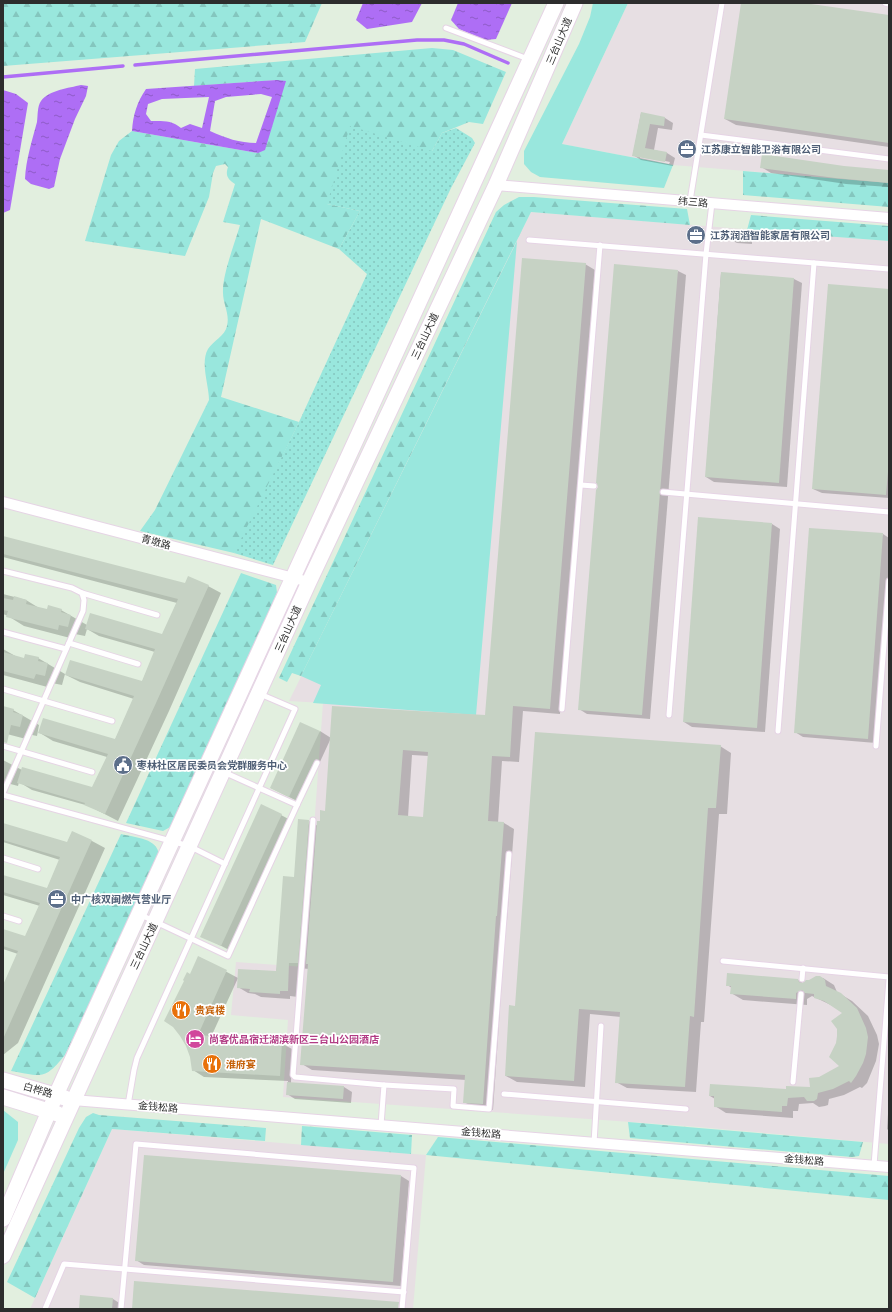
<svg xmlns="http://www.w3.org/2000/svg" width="892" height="1312" viewBox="0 0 892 1312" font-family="'Asap Condensed','Noto Sans SC',sans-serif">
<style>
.industrial{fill:#e7dfe3}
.grass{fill:#99e7dd}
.forest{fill:url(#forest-firs)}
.garden{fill:url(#garden-dots)}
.water{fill:url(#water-ripples);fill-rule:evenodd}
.shadow{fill:#0003;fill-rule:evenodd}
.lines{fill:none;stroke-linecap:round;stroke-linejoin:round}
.stream{stroke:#ae6ef5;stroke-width:3.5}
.building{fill:#c6d2c4;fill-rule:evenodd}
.lane-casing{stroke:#e6d4e5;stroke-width:7}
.street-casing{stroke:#e6d4e5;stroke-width:12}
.secondary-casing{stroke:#e6d4e5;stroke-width:17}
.lane{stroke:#fff;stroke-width:5}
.street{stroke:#fff;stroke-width:10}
.secondary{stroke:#fff;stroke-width:15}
.labels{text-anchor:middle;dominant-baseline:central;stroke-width:3.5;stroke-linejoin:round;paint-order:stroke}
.street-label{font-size:10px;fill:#2d2d2d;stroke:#fff}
.service-label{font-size:10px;font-weight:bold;fill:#4e5e75;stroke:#fff;text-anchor:start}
.food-label{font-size:10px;font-weight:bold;fill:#c56008;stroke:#fff;text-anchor:start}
.hotel-label{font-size:10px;font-weight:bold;fill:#b23c85;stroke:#fff;text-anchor:start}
</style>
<defs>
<pattern id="forest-firs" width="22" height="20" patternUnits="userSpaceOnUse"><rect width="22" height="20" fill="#99e7dd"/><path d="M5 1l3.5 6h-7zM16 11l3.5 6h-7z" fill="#84c6be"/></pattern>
<pattern id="garden-dots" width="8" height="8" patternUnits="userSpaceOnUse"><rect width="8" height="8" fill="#99e7dd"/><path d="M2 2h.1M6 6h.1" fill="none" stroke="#84c6be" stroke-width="1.8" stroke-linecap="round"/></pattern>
<pattern id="water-ripples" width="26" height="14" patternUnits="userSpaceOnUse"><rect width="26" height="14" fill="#ae6ef5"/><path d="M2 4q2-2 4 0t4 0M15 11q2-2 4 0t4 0" fill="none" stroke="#8e5bc7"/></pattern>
</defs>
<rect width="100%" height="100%" fill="#e2efdf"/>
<g class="industrial">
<polygon points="628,3 889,3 889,183 673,165 562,144"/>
<polygon points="531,212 889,241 889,1144 687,1126 283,1097 288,1020 231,1015 236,962 304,967 323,703 289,701"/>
<polygon points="112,1129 426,1155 413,1309 30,1309"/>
</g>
<g class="grass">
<polygon points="593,3 628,3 562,144 673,165 664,188 540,177 531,172 524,164 524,151 579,44 590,17"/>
<polygon points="517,241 476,715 313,703 321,685 301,676"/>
<polygon points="3,1110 18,1122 18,1140 3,1174"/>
</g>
<g class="forest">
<polygon points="3,3 322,3 305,42 3,66"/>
<path d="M432 48 453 50 506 72 483 124 469 122 442 133 432 151 327 204 360 211 339 249 261 219 221 397 299 422 238 548 234 553 140 531 155 510 209 400C209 385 200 363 208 349 213 341 225 336 227 326 230 314 223 304 223 293 222 275 235 243 240 225L223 222 235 184C228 179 225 176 228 167L225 164 216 166 213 173 209 197 185 256 85 241 111 155 119 141 132 131 258 153 277 80 194 86 195 69Z"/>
<polygon points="743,171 889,183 889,207 743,195"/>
<polygon points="519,197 534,197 687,209 690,225 531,212 301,676 292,673 287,682 279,678 496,212 504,205"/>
<polygon points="751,215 889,226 889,241 747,230"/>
<polygon points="241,573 276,585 277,593 172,826 163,831 126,823"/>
<path d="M121 834C138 838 166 839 157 864L65 1055C44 1081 42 1076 11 1071Z"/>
<polygon points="93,1113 99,1115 266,1128 265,1141 112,1129 35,1298 7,1282 79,1128 86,1117"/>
<polygon points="628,1122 863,1142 859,1156 852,1157 630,1138"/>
<polygon points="302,1126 412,1135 411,1154 301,1145"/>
<polygon points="438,1137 889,1176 889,1200 426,1155"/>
</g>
<polygon class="garden" points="350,126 432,151 442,133 456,128 472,138 475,143 451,188 273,565 234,553 299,422 367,274 339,249 360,211 327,204"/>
<g class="water">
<polygon points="363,3 422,3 412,22 367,29 356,20"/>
<polygon points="458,3 512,3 496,39 485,40 459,29 451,20"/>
<path d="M277 80 286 81 265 150 258 153 132 131C133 115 137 102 146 89ZM261 94 272 97 256 143C240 143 225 138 210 131L215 101 226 97ZM209 97 202 128 190 124 181 128C172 120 162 121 151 121L146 114 148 104 162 99Z"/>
<path d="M81 85 88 86 86 96 75 119 60 159 54 187 49 189 31 184 25 179C26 159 32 141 37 122 38 115 37 107 41 101 49 90 69 88 81 85Z"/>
<polygon points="3,90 16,94 28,103 10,210 3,213"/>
</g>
<g class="shadow">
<polygon points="742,3 797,3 889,16 889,147 736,125 725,119"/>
<path d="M641 113 665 118 673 123 672 130 658 128 654 150 667 153 675 158 673 166 641 160 633 155ZM640 156 670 162 669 164 640 158Z"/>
<polygon points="761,167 844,167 889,171 889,187 846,184 771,173"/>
<polygon points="747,234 752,237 752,244 737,243 731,240"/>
<path d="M585 264 595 270 560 714 523 711 519 762 502 761 498 823H504L514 829 507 921H506L493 1110 474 1108 464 1102 466 1080 312 1070 302 1064 309 969 299 968 298 997 290 996V999L261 997 255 994 248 993 238 987 276 972 295 878 309 821 318 826 326 812 333 707 486 716ZM412 755 429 756 424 818 408 817Z"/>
<polygon points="678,271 686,275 650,719 587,714 579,709 599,487"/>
<polygon points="721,273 794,279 802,283 787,487 714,482 706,477"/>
<polygon points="889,290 889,498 822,493 813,489"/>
<polygon points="772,524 780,529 765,732 692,727 684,722"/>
<polygon points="883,534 889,538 889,563 876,743 803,737 795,732"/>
<polygon points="3,537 185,584 208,586 221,593 169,711 118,821 89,806 32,790 19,782 18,786 3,782 3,760 22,770 93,789 107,757 53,741 40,733 115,740 134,699 80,682 66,675 142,682 155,652 99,636 87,629 85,636 75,634 74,639 24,626 8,616 3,614 3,594 26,600 39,608 48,610 61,610 87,625 163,636 177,603 3,557"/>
<polygon points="3,649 17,657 25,659 38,658 65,674 62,685 52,683 51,688 3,675"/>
<polygon points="3,707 13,710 39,725 37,736 27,734 26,739 3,733"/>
<polygon points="320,731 331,738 301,803 271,788"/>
<polygon points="720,746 731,753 727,814 719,814 704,1022 701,1022 696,1092 627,1088 616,1082 621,1017 590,1014 585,1087 517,1082 506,1076 516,1007"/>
<polygon points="281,815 292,821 233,952 202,936"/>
<polygon points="3,824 68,843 92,841 105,848 18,1043 3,1055 3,984 5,984 18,954 3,949 3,930 26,937 40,906 3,895 3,876 47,889 60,860 3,842"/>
<polygon points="199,957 238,978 211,1037 281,1043 292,1049 291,1083 344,1087 352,1092 351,1103 295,1099 287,1094 288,1081 204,1077 193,1070 191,1057 191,975"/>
<polygon points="823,978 834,985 837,992 852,1001 868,1016 877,1035 879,1044 876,1061 867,1083 862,1088 860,1087 844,1095 829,1099 828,1105 825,1106 819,1107 813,1103 799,1104 798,1111 793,1111 793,1118 726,1113 715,1106 715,1099 710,1096 811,1088 820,1078 841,1066 837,1043 844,1013 833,1006 812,996 807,999 807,1005 743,1000 731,993 732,988 727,985 798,980 803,983"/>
<polygon points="889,1100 889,1131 887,1129"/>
<polygon points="401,1176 409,1181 401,1286 144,1265 136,1260"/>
<polygon points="113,1299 121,1304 120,1309 80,1309"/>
</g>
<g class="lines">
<g class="stream">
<polyline points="135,65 417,40 444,40 464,44 508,63"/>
<polyline points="3,77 123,66"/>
</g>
</g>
<g class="building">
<polygon points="741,3 804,3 889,15 889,143 724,119"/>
<polygon points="641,112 665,117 664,126 650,124 645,148 667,152 665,162 632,156"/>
<polygon points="762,154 844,166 889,170 889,183 835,178 760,168"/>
<polygon points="731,232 748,233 747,242 730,240"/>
<path d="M522 258 586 263 550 709 513 706 510 757 492 756 488 821 504 822 497 916H496L483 1104 463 1103 465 1075 300 1065 308 964H306L317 821H320V810L325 811 332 706 485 715ZM403 750 428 752 423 817 398 815Z"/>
<polygon points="614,264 678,270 642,715 578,710 596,490 598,487 596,483"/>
<polygon points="721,272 794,278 779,483 705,477"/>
<polygon points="828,284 889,289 889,460 886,495 812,489"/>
<polygon points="698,517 772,523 757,728 683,722"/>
<polygon points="809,528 883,533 868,739 794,733"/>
<polygon points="3,536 185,583 188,576 209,585 156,703 105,814 84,805 85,803 17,783 22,767 92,787 108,754 38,733 43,718 115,739 134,696 65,675 70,660 142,681 155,649 85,629 90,613 162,634 178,599 3,554"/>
<polygon points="14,596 27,600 26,604 47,609 48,605 62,609 61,612 71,615 68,627 59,625 58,630 6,617 8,611 3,610 3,598 13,600"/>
<polygon points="3,652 24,658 25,654 39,657 38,661 48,663 45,676 36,674 34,679 3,671"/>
<polygon points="3,706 14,709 13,712 23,715 20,727 11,725 7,743 3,742"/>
<polygon points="300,722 320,731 289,797 270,788"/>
<polygon points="535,732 721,745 716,808 708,808 694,1017 690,1016 685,1087 615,1083 620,1012 579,1009 574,1081 505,1076 509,1005 515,1006"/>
<polygon points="261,804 282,814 221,946 200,937"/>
<polygon points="298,819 309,820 298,963 289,963 288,991 280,991 280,994 249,992 250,989 237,988 238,969 276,971 283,876 294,877"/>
<polygon points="3,823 67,842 72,831 92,840 3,1039 3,985 18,951 3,946 3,929 25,936 40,903 3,892 3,875 47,888 60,857 3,840"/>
<polygon points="198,956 227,970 198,1035 282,1042 280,1076 192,1071 190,1057 186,1046 180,1036 173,1027 164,1021 184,981 183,980 187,972 190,974"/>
<polygon points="727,973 798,979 799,982 802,983 806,980 809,980 816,976 820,976 823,978 825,980 826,986 841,993 857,1008 866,1028 868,1037 866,1054 863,1063 856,1076 851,1083 849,1081 833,1089 818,1093 817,1099 814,1101 807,1101 804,1097 788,1098 787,1106 782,1106 782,1112 714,1107 714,1096 709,1096 710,1084 786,1089 786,1086 810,1087 809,1078 819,1077 839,1066 829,1057 836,1043 837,1036 837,1029 831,1021 842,1013 824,1001 814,998 814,994 805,993 802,990 796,993 796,999 730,994 731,986 726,986"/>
<polygon points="287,1082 344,1086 343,1099 286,1095"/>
<polygon points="144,1155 401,1175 393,1282 135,1261"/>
<polygon points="134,1281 399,1302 398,1309 132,1309"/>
<polygon points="80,1295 113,1298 112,1309 79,1309"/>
</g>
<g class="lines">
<g class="lane-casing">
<g id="lane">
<polyline points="885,3 889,4"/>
<polyline points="446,28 528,59"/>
<polyline points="701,135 889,159"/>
<polyline points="690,201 722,3"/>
<polyline points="529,240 889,269"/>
<polyline points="581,485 594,486"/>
<polyline points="663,492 889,512"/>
<polyline points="3,571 72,588 82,593 84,600 83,611 3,793"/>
<polyline points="82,593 157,615"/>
<polyline points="3,632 66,649"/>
<polyline points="69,643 138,664"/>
<polyline points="3,689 112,721"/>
<polyline points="562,709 600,245"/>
<polyline points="669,715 706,254 712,203"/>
<polyline points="778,731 814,263"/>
<polyline points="3,746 92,772"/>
<polyline points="876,746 889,581"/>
<polyline points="3,795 189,846 225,864"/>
<polyline points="297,805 317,763"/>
<polyline points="313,820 293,1075 295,1077 384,1085 381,1125"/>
<polyline points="3,858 38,869"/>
<polyline points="141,915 228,956 297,805 208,765"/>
<polyline points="3,916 19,921"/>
<polyline points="723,961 889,977"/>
<polyline points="802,979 803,968"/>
<polyline points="793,1082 801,994"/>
<polyline points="384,1085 454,1089 453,1106 489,1109 509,854"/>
<polyline points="504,1094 686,1109"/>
<polyline points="128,1105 134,1070 137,1058 295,709 260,694"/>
<polyline points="594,1143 601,1026"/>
<polyline points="874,1165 889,980"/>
<polyline points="45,1309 64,1264 404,1292"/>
<polyline points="121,1309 136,1144 414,1168 402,1309"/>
</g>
</g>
<g class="street-casing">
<g id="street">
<polyline points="496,185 889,218"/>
<polyline points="3,502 309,582"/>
<polyline points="73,1100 889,1167"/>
</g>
</g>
<g class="secondary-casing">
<g id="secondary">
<polyline points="3,1080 65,1098"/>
<polyline points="3,1097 58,1114"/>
<polyline points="3,1219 56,1095 556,3"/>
<polyline points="3,1256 309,582 496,185 575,3"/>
</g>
</g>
<use href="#lane" class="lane"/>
<use href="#street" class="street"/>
<use href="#secondary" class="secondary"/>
</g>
<defs>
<g id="office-disc" transform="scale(1)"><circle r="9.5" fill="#5c6f8a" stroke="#fff"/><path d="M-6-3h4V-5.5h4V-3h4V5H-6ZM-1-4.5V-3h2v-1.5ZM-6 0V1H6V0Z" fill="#fff"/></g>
<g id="civic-disc" transform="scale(1)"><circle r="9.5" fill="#5c6f8a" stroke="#fff"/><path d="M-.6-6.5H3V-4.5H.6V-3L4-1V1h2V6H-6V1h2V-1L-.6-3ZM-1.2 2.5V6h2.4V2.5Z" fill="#fff"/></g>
<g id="restaurant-disc" transform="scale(1)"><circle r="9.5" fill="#e8710a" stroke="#fff"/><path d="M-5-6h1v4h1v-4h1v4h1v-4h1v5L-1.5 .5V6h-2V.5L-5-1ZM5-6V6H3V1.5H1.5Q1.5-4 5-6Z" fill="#fff"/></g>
<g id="hotel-disc" transform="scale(1)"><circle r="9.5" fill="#d1479c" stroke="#fff"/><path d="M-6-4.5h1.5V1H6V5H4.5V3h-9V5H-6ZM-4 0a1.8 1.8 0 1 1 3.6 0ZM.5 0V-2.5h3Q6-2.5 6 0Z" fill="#fff"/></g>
</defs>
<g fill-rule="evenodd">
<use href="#office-disc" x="687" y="149"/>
<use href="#office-disc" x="696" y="235"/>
<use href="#civic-disc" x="123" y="765"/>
<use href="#office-disc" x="57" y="899"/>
<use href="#restaurant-disc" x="181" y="1010"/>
<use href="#hotel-disc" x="195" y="1039"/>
<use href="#restaurant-disc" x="212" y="1064"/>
</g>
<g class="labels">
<g class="street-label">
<text transform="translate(559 41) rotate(-67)">三台山大道</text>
<text transform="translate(693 202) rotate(5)">纬三路</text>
<text transform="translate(425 336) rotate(-65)">三台山大道</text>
<text transform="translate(156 542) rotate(15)">青墩路</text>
<text transform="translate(288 629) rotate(-66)">三台山大道</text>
<text transform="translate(144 946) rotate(-65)">三台山大道</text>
<text transform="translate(38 1090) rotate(16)">白桦路</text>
<text transform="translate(158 1107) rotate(5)">金钱松路</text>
<text transform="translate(481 1133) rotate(5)">金钱松路</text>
<text transform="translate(804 1160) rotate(5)">金钱松路</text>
</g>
<g class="service-label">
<text x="701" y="149">江苏康立智能卫浴有限公司</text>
<text x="710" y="235">江苏润滔智能家居有限公司</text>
<text x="137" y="765">枣林社区居民委员会党群服务中心</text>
<text x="71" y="899">中广核双闽燃气营业厅</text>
</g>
<g class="food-label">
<text x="195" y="1010">贵宾楼</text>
<text x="226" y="1064">淮府宴</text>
</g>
<g class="hotel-label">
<text x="209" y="1039">尚客优品宿迁湖滨新区三台山公园酒店</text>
</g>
</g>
<rect width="892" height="1312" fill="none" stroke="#2d2d2d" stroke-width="8"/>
</svg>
